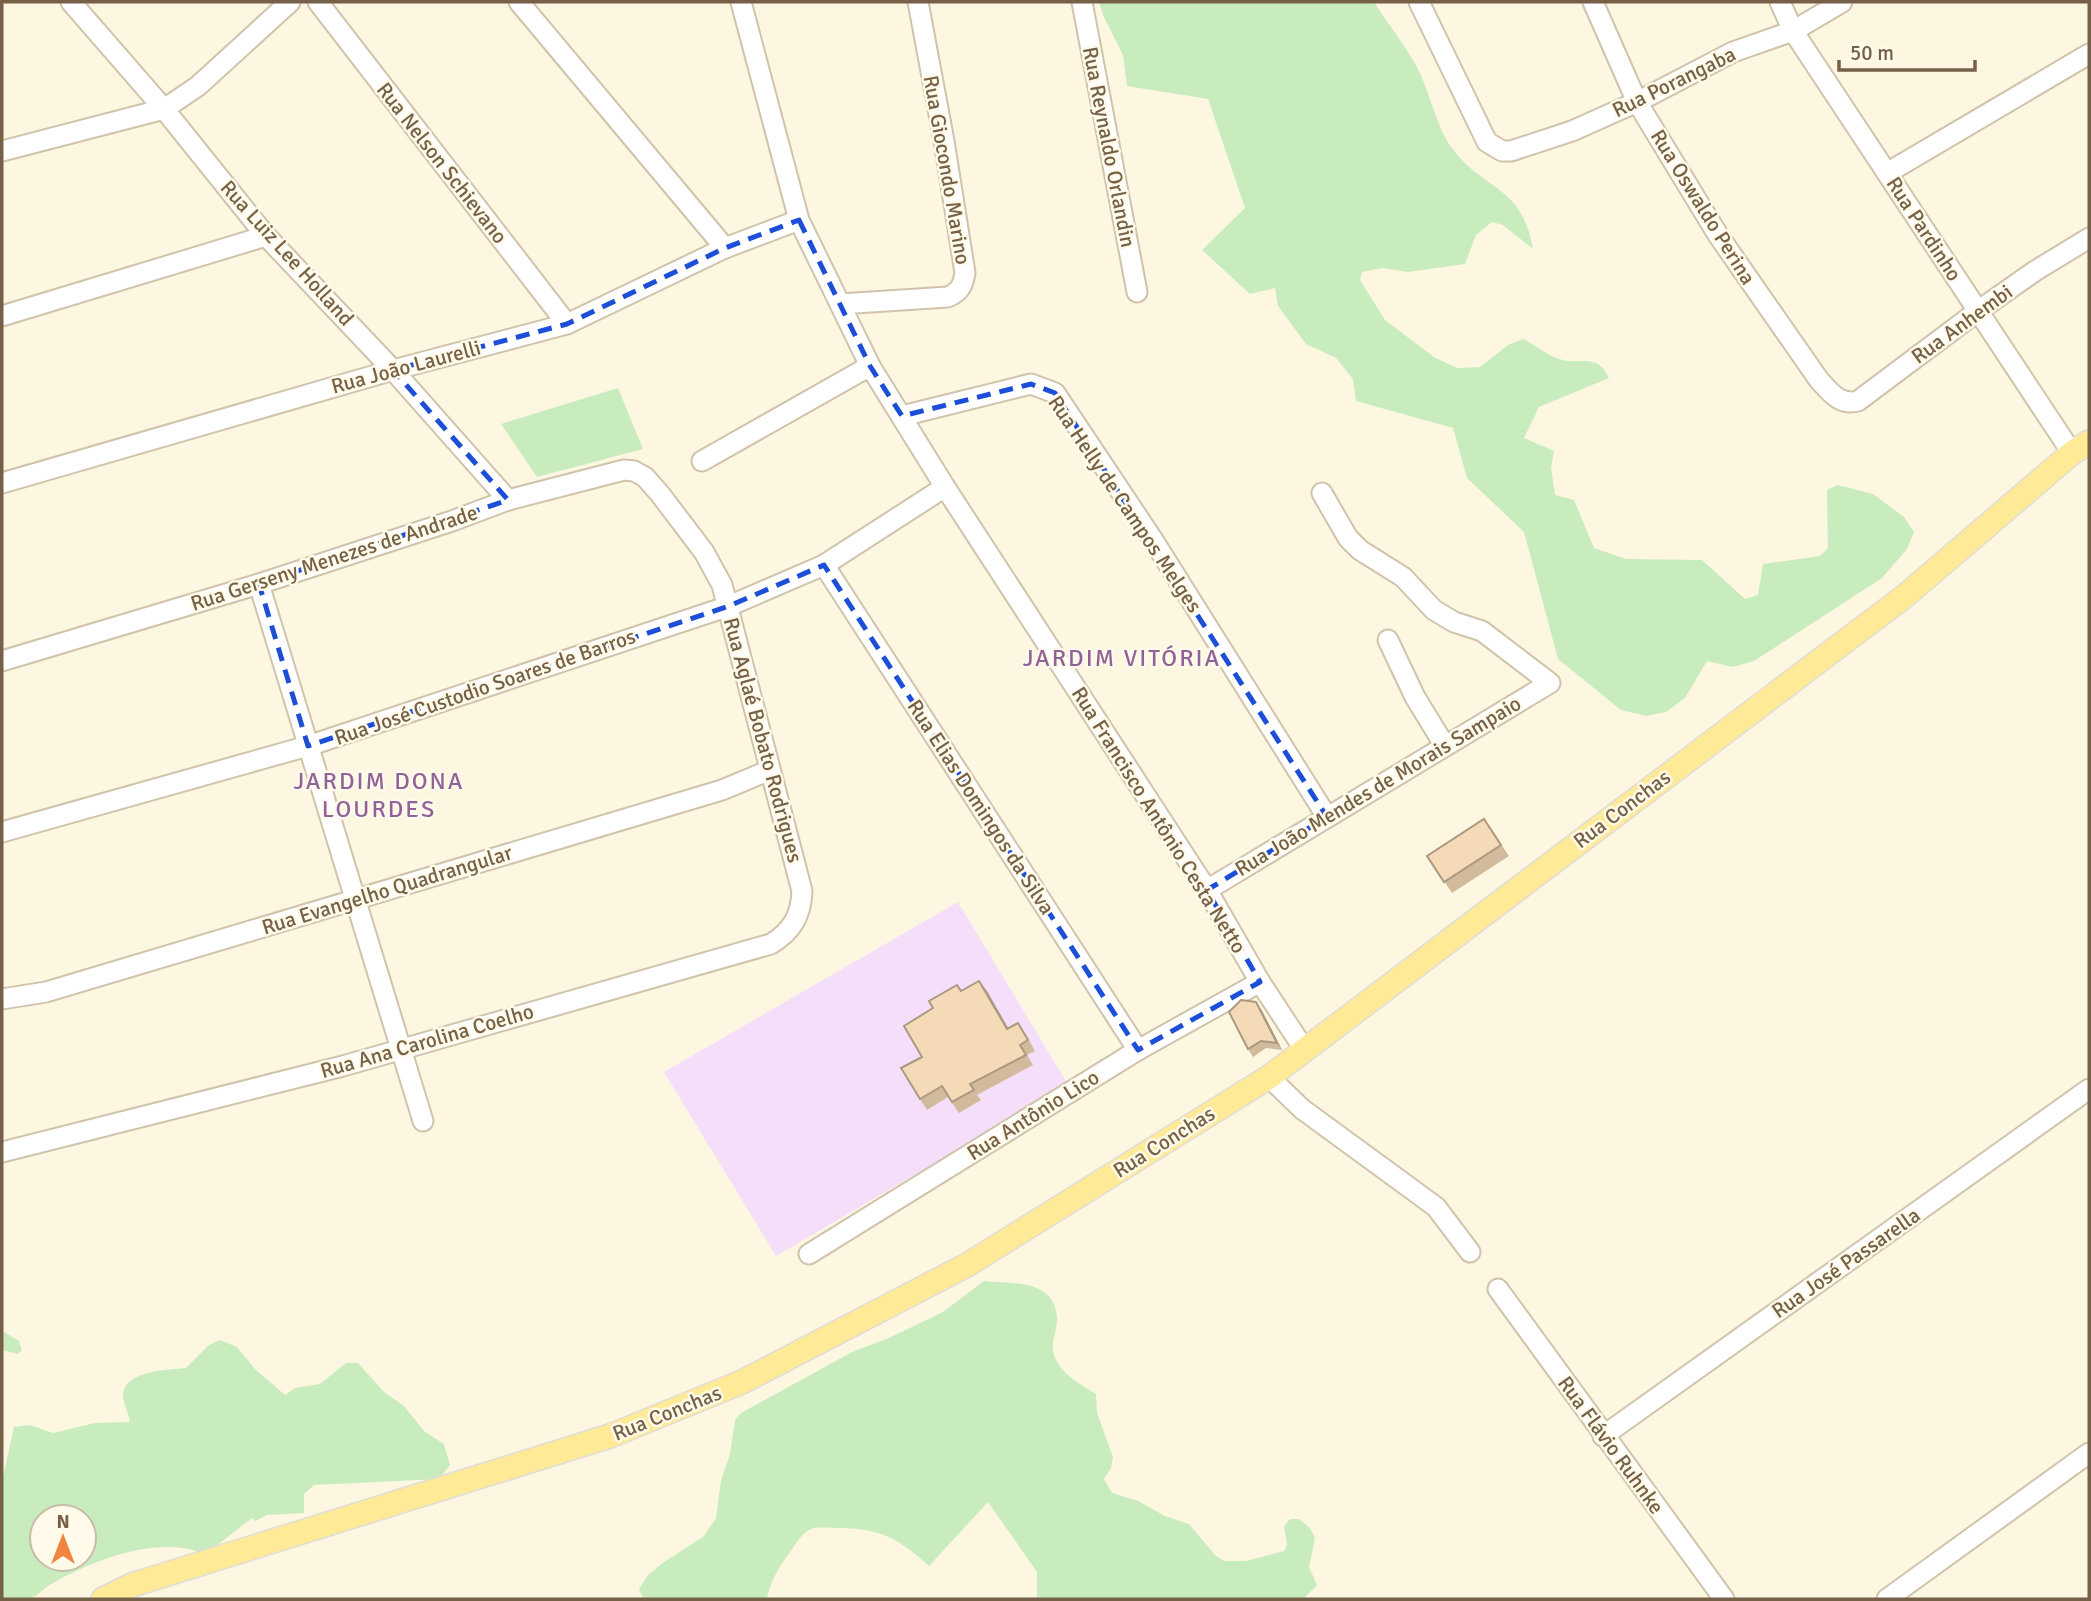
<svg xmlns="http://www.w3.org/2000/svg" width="2091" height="1601" viewBox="0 0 2091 1601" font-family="Signika,sans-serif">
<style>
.education{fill:#f4defa}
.green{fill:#c9ecbf;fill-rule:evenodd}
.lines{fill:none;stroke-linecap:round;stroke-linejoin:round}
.minor-casing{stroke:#d1c3ab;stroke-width:23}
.major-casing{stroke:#e1dcd7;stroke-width:26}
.minor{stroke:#fff;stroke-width:19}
.major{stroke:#ffea97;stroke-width:23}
.wall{fill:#d2bb9d}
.shaded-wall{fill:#ab9980}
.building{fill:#f4dab7;stroke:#ab9980;stroke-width:2}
.marked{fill:none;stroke:#1d4ed8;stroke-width:5;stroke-dasharray:14 9;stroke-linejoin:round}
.labels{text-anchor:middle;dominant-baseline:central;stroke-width:5;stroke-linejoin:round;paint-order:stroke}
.street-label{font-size:21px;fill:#766047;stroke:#fffae9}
.quarter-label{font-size:24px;letter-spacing:2px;fill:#91629a;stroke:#fffae9}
</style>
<rect width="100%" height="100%" fill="#fdf7e1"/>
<polygon class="education" points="958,902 1068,1085 776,1256 664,1072"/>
<g class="green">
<path d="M1099 2H1374C1388 24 1406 46 1418 69 1429 91 1438 130 1452 148 1484 192 1522 184 1533 249L1503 225 1492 222 1476 235 1465 264 1408 272 1383 268 1362 272 1360 280 1385 320 1434 357 1457 368 1480 367 1508 345 1523 339C1535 345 1547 355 1559 359 1580 366 1596 351 1609 378L1539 407 1524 438 1554 451 1551 468 1555 495 1574 500 1594 548 1626 559 1702 560 1745 599 1758 595 1763 564 1820 556 1828 548 1827 490 1838 485 1873 494 1904 517 1914 532 1907 549 1882 578 1754 661 1733 667 1707 661 1685 698 1666 712 1646 716 1621 710 1558 659 1524 532 1467 478 1453 428 1356 401 1353 379 1336 358 1306 344 1278 306 1275 288 1250 294 1202 250 1245 208 1208 99 1127 86 1123 55 1103 15Z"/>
<polygon points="618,388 643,449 537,477 501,424"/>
<path d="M984 1281C1012 1284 1054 1279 1057 1317 1058 1332 1048 1344 1056 1360 1064 1376 1082 1385 1096 1394L1097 1413 1113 1457 1111 1468 1104 1479 1112 1493 1138 1501 1165 1516 1189 1524 1216 1556 1224 1561H1246L1284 1551 1287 1545 1284 1526 1290 1519H1299L1310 1528 1315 1538 1309 1567 1317 1585 1303 1599H1037V1572L988 1502 929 1566C897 1537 879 1528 836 1528 830 1528 821 1527 814 1528 802 1531 795 1546 788 1555 779 1567 769 1584 767 1599H643L639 1589 648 1575 664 1562 703 1537 716 1518 721 1480 730 1454 735 1420 741 1413 852 1352 889 1338 943 1312Z"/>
<polygon points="2,1331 19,1341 22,1350 18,1354 2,1350"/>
<path d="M220 1340 237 1347 255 1369 285 1395 295 1388 320 1384 346 1363H358L384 1392 404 1406 424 1431 444 1444 450 1465 439 1479 314 1485 304 1494V1513L267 1515 255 1521 252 1518 206 1554C158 1534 93 1560 51 1584 44 1588 37 1597 29 1599 21 1601 10 1599 2 1599V1482L14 1427 30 1425 53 1433 95 1423 130 1422C129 1414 123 1403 123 1395 124 1370 169 1370 186 1368L209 1345ZM42 1517H84V1559H42Z"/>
</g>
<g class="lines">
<g class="minor-casing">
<g id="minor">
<polyline points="71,2 164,109 266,236 393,370 508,500"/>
<polyline points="318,2 567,324"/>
<polyline points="519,2 725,248"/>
<path d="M741 2 799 220 840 304 948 297C960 292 963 285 965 273L944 141 918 2"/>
<polyline points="1082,2 1137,292"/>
<polyline points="1419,2 1487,142 1502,151 1511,151 1572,131 1637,102 1733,52 1793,31 1842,2"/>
<path d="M1593 2 1637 102 1718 235 1819 380C1830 392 1840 406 1858 401L1978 311 2035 271 2089 238"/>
<polyline points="1780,2 1793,31 2072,453"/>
<polyline points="2,151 164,109 198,86 290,2"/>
<polyline points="1887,173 2089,54"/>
<polyline points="840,304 870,366 945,487 1207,890 1260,982 1304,1049"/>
<polyline points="2,316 266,236"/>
<polyline points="902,416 1031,384 1055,393 1155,543 1327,817"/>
<polyline points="702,461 870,366"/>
<polyline points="2,483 393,370 567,324 725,248 799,220"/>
<polyline points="824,565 1138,1050"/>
<polyline points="259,584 423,1121"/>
<polyline points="1388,640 1415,697 1445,746"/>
<path d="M2 661 259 584 452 521 508 500 624 470 634 471 645 477 660 494 704 552 722 585 802 891C801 916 792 931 771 944L343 1066 2 1152"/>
<polyline points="2,832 308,746 729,606 824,565 945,487"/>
<polyline points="1207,890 1550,683 1482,631 1454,622 1434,610 1403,577 1360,550 1348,538 1322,493"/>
<polyline points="2,999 46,992 722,790 770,770"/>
<polyline points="1269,1077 1302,1109 1436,1207 1470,1252"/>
<polyline points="809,1254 1138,1050 1260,982"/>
<polyline points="1498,1289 1724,1599"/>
<polyline points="1603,1436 2089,1089"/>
<polyline points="1887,1599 2089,1453"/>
</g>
</g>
<g class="major-casing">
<polyline id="major" points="103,1599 132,1585 610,1436 742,1382 967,1265 1269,1077 1905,596 2072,453 2089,442"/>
</g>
<use href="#minor" class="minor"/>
<use href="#major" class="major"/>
</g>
<g class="wall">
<polygon points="1484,819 1509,856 1452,893 1427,856"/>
<polygon points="979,981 1008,1029 1025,1033 1035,1051 1027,1055 1033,1065 977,1095 981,1100 959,1113 948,1097 927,1110 920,1099 922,1057 957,985 961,991"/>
<polygon points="1261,1009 1282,1050 1266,1048 1253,1057 1248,1049"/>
</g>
<g class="shaded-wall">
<polygon points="979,981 987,991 1015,1040 1007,1029"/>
<polygon points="1256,1002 1261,1009 1282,1050 1277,1043"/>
</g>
<g class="building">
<polygon points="1484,819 1501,845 1444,882 1427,856"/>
<polygon points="979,981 1007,1029 1018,1023 1028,1040 1020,1045 1026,1055 970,1084 974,1090 952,1102 942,1086 920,1099 901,1068 922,1057 904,1026 933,1008 929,1001 957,985 961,991"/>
<polygon points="1241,1000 1256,1002 1277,1043 1261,1041 1248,1049 1229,1012"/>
</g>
<path class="marked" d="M799 220 870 366 902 416 1031 384 1055 393 1327 817 1207 890 1260 982 1138 1050 824 565 729 606 308 746 259 584 508 500 393 370 567 324 725 248Z"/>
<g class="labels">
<g class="street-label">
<text transform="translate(1674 82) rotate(-26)">Rua Porangaba</text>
<text transform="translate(1109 147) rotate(79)">Rua Reynaldo Orlandin</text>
<text transform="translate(442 163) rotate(52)">Rua Nelson Schievano</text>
<text transform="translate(947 170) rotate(80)">Rua Giocondo Marino</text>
<text transform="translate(1703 207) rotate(58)">Rua Oswaldo Perina</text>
<text transform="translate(1924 229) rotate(57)">Rua Pardinho</text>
<text transform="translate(287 253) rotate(48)">Rua Luiz Lee Holland</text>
<text transform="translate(1962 324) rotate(-36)">Rua Anhembi</text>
<text transform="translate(406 367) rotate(-15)">Rua João Laurelli</text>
<text transform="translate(1125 504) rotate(56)">Rua Helly de Campos Melges</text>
<text transform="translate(334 558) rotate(-18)">Rua Gerseny Menezes de Andrade</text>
<text transform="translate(485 687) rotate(-19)">Rua José Custodio Soares de Barros</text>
<text transform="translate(763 740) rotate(75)">Rua Aglaé Bobato Rodrigues</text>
<text transform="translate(1378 786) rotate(-31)">Rua João Mendes de Morais Sampaio</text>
<text transform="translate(981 807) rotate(57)">Rua Elias Domingos da Silva</text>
<text transform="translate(1622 809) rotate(-37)">Rua Conchas</text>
<text transform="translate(1159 820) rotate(58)">Rua Francisco Antônio Cesta Netto</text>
<text transform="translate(387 890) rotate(-17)">Rua Evangelho Quadrangular</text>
<text transform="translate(427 1041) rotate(-16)">Rua Ana Carolina Coelho</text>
<text transform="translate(1033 1115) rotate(-32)">Rua Antônio Lico</text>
<text transform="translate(1164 1142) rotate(-32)">Rua Conchas</text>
<text transform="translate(1846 1263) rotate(-35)">Rua José Passarella</text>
<text transform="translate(667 1413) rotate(-22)">Rua Conchas</text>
<text transform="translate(1611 1445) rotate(54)">Rua Flávio Ruhnke</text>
</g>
<g class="quarter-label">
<text x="1122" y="658">JARDIM VITÓRIA</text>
<text x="379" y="781">JARDIM DONA<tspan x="379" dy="28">LOURDES</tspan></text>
</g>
</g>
<rect width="2091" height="1601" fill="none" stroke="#766047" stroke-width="7"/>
<g transform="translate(63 1538)"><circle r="33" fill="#fffae9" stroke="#c8bca8" stroke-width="2"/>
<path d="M0-5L12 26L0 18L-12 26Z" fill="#ef853f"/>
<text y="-10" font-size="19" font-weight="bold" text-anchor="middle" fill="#766047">N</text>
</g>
<path d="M1839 60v10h136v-10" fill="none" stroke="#766047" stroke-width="3.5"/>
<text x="1850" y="60" font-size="21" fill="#766047" stroke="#fffae9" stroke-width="5" paint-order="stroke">50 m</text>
</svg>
